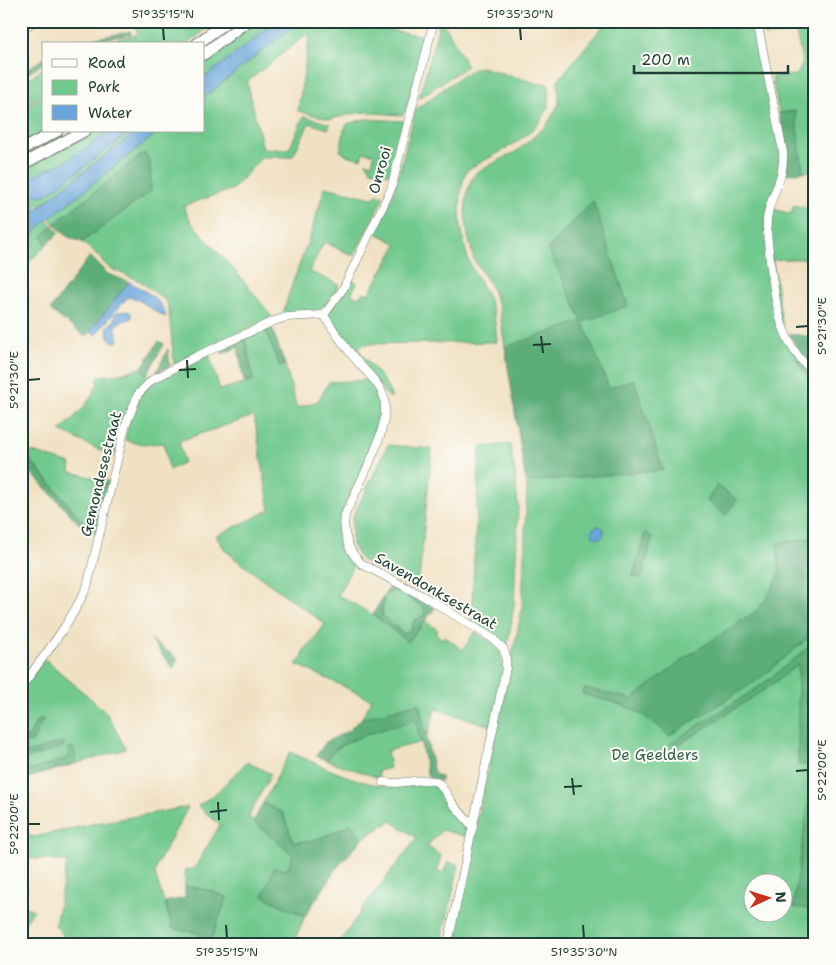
<svg xmlns="http://www.w3.org/2000/svg" width="836" height="965" viewBox="0 0 836 965" font-family="'Shantell Sans',sans-serif">
<style>
.green{fill:#72c98e;stroke:#488361;fill-rule:evenodd}
.forest{fill:#5dad79;stroke:#3e7556}
.water{fill:#6ba4da;stroke:#457087}
.lines{fill:none;stroke-linecap:round;stroke-linejoin:round}
.minor-casing{stroke:#687666;stroke-width:9}
.highway-casing{stroke:#687666;stroke-width:13}
.minor{stroke:#fff;stroke-width:8}
.highway{stroke:#fff;stroke-width:11}
.ticks{fill:none;stroke:#1f3d34;stroke-width:2}
.labels{text-anchor:middle;dominant-baseline:central;stroke-width:4;stroke-linejoin:round;paint-order:stroke}
.street-label{font-size:15px;fill:#1f3d34;stroke:#fdfcf7}
.park-label{font-size:15px;fill:#34604a;stroke:#fdfcf7}
.neatline{fill:none;stroke:#1f3d34;stroke-width:2}
.ticks-label{font-size:12px;text-anchor:middle;fill:#1f3d34}
</style>
<rect width="100%" height="100%" fill="#fdfcf7"/>
<filter id="ink" filterUnits="userSpaceOnUse"><feTurbulence type="fractalNoise" baseFrequency=".02" numOctaves="2"/><feDisplacementMap in="SourceGraphic" scale="10" xChannelSelector="R" yChannelSelector="G"/><feConvolveMatrix kernelMatrix="1 2 1 2 8 2 1 2 1" color-interpolation-filters="sRGB"/></filter>
<filter id="wash" filterUnits="userSpaceOnUse"><feTurbulence type="fractalNoise" baseFrequency=".0096" numOctaves="4" result="noise"/><feDisplacementMap in="SourceGraphic" scale="20" xChannelSelector="R" yChannelSelector="G"/><feGaussianBlur stdDeviation="1.12" result="paint"/><feColorMatrix in="noise" values="0 0 0 0 0 0 0 0 0 0 0 0 0 0 0 0 0 1.4 0 .05"/><feComposite in="paint" operator="in"/></filter>
<g filter="url(#wash)">
<rect width="100%" height="100%" fill="#f1e1c3"/>
<g class="green">
<polygon points="132,21 179,21 182,26 189,21 217,21 187,44 138,44 135,38 133,44 98,44 138,34"/>
<polygon points="256,21 277,21 204,78 204,61"/>
<polygon points="300,21 357,21 357,24 424,36 418,66 406,111 403,115 400,115 362,112 330,119 298,111 310,32 247,82 263,149 289,149 304,116 330,124 328,129 309,123 293,156 288,157 262,157 233,189 183,206 191,222 243,280 272,317 174,364 169,310 166,301 140,281 109,268 95,253 82,242 151,191 75,209 54,224 50,218 159,131 204,131 204,97"/>
<polygon points="440,21 447,29 467,66 419,98"/>
<path d="M607 21H756L782 165 766 217 784 335 815 374V944H449L468 867 467 866 508 676 510 675V667L522 610 527 486 499 308 490 284 474 260 468 236 465 212 467 193 472 178 477 172 517 151 546 126 559 104 558 80ZM754 882H784V912H754Z"/>
<polygon points="761,21 815,21 815,170 803,172 795,111 779,113 772,77 797,75 803,63 796,33 764,36"/>
<path d="M481 67 539 84 545 83 548 85C560 129 497 152 467 170 455 194 460 241 471 266 478 280 487 293 492 308 495 319 496 331 497 342L364 344 357 348 384 381 392 397H389L353 354V350L327 316 351 279 357 283 351 294 358 298 364 292 369 294 397 244 376 233 393 194 416 109 460 77 475 68Z"/>
<polygon points="44,68 44,94 21,107 21,84"/>
<polygon points="44,96 44,131 46,131 21,145 21,109"/>
<polygon points="365,119 404,121 390,174 371,170 366,162 372,164 374,154 363,152 361,159 343,154 344,153 340,151 344,130 347,124"/>
<polygon points="94,131 111,131 66,161 42,171 35,196 46,195 132,131 138,131 65,186 40,206 32,199 21,195 21,170"/>
<path d="M325 187 372 198 378 195 384 196 354 256 324 242 309 271 339 285C318 319 319 309 283 314L289 293 310 236Z"/>
<polygon points="21,197 34,202 38,209 21,223 21,211 24,205 21,203"/>
<polygon points="794,205 815,211 815,258 771,260 770,232 774,209 791,214"/>
<polygon points="47,220 53,226 42,236 46,245 21,270 21,245"/>
<path d="M265 328 280 366 285 365 297 408 318 401 329 382 367 380C371 384 376 389 378 395 382 403 381 413 379 421 377 438 371 453 363 468 347 500 324 530 355 562L338 595 375 616 408 642 425 621 438 630 436 633 442 639 445 636 462 650 475 632C482 637 492 641 497 648 510 664 495 708 491 726L435 709 427 737 419 703 361 719 372 700 296 664 303 657V651L312 642 325 624 238 561 225 550 216 536 270 510 254 416 179 441 184 462 169 470 164 443C149 444 138 445 125 440L130 419 140 396 151 383 209 354 220 390 253 380 245 337Z"/>
<path d="M142 368 148 378C125 398 121 429 114 457L60 431C76 416 96 398 99 376L113 375Z"/>
<polygon points="510,444 515,474 518,507 514,605 507,649 497,637 471,621 480,447"/>
<polygon points="388,445 432,449 418,589 411,588 361,560 352,545 352,522 354,514"/>
<polygon points="23,449 71,464 70,472 109,481 108,485 103,488 93,528 82,520 27,456"/>
<path d="M393 591H398L424 608 425 612 422 617 413 622 411 630 404 634 383 617C382 614 383 597 385 595 387 593 390 592 393 591Z"/>
<polygon points="45,659 106,712 126,749 21,780 21,691"/>
<path d="M417 720 421 742 387 751 390 768 378 771 379 778 329 761 328 759C334 740 398 725 417 720Z"/>
<path d="M290 752C319 765 358 784 390 787 404 788 419 784 433 783L438 786 469 828 467 837 442 830 427 846 441 856 437 871 443 873 448 862 459 865 441 944H339L364 906 417 838 391 821 362 839 352 824C332 833 315 843 293 842L283 813 263 803Z"/>
<polygon points="247,762 271,774 249,816 254,822 293,855 287,870 270,900 305,916 293,944 70,944 55,925 67,862 21,857 21,834 34,837 97,823 188,807 157,865 155,874 173,929 194,932 211,940 227,897 208,890 185,886 185,869 194,869 220,825 198,806 216,793"/>
<polygon points="21,906 34,910 21,927"/>
</g>
<g class="forest">
<polygon points="131,31 131,34 79,44 67,44"/>
<polygon points="44,58 44,63 21,78 21,73"/>
<path d="M795 111 803 172 786 174C790 154 782 132 779 113Z"/>
<polygon points="144,153 150,161 151,191 82,242 68,237 54,224"/>
<polygon points="593,201 628,306 583,322 609,388 634,379 663,470 526,482 505,347 582,321 548,248"/>
<polygon points="53,226 59,233 46,245 42,236"/>
<polygon points="90,256 108,274 129,282 86,337 50,310"/>
<polygon points="271,325 285,365 280,367 265,328"/>
<polygon points="789,334 815,337 815,369 805,361"/>
<polygon points="245,337 253,380 248,382 248,379 244,381 238,347 223,354 221,348"/>
<polygon points="159,341 164,344 147,375 142,366 147,360"/>
<polygon points="168,349 170,366 156,373"/>
<polygon points="795,356 806,370 815,376 815,391"/>
<polygon points="21,450 82,520 93,528 103,488 105,483 107,484 96,533 86,531 21,462"/>
<polygon points="717,485 737,500 726,515 707,501"/>
<polygon points="645,532 652,538 642,578 633,576"/>
<path d="M815 536V632L759 679 669 736C640 707 619 704 582 694L585 688 632 699 688 656 755 612 766 599 780 573 777 543 806 539Z"/>
<path d="M392 583 435 608 408 642 373 614 383 597C384 604 380 610 383 617L404 634 411 630 414 620 422 617 425 612 424 608 398 591H393L385 594Z"/>
<polygon points="150,639 178,659 173,669"/>
<polygon points="815,642 815,764 798,765 798,664 773,684 674,748 670,744 763,684"/>
<path d="M419 703 434 773 442 778 440 781 428 777 416 720C397 726 334 740 328 758L329 761 316 756 326 742 348 731 361 719Z"/>
<polygon points="43,719 33,742 21,743 21,737 27,738 29,737 37,720"/>
<polygon points="63,742 64,747 21,760 21,755"/>
<polygon points="73,747 77,763 21,780 21,773 69,758 67,749"/>
<polygon points="813,771 815,771 815,910 793,907"/>
<path d="M263 803 283 813 293 842C315 843 332 833 352 824L362 839 336 869 305 916 263 896 274 867 287 870 293 855 254 822V821Z"/>
<polygon points="185,886 208,890 227,897 211,940 194,932 173,929 165,902 185,898"/>
</g>
<g class="water">
<polygon points="277,21 300,21 204,97 204,78"/>
<polygon points="111,131 132,131 46,195 35,196 25,189 23,181 66,161"/>
<polygon points="138,131 159,131 47,220 21,245 21,223 26,218 65,186"/>
<path d="M129 282C143 289 163 300 166 317 153 313 139 296 128 297L95 335 90 332 92 329Z"/>
<path d="M128 311 131 313 132 318C127 321 114 321 116 330 117 334 118 336 119 339L117 342H113L108 336 107 327 114 321 115 315 117 312Z"/>
<circle cx="598" cy="532" r="6"/>
</g>
</g>
<g filter="url(#ink)">
<g class="lines">
<g class="minor-casing">
<g id="minor">
<path d="M757 21 783 152C785 180 770 194 767 219 766 233 769 247 770 261 775 301 780 347 815 373"/>
<polyline points="21,30 34,21"/>
<path d="M324 315C333 330 344 345 355 359 364 370 381 384 384 398 390 428 366 469 354 496 352 502 346 510 345 516 342 534 349 553 362 564L430 600 492 638 503 648 506 656V668L448 944"/>
<polyline points="324,315 343,289 391,189 434,21"/>
<path d="M21 687C45 655 70 623 87 587L125 427 138 394 152 380 195 357 274 321 287 317 324 315"/>
<polyline points="383,782 396,783 424,780 434,781 440,784 453,804 473,827"/>
</g>
</g>
<g class="highway-casing">
<g id="highway">
<polyline points="197,44 227,21"/>
<polyline points="204,54 247,21"/>
<polyline points="21,150 57,131"/>
<polyline points="21,165 84,131"/>
</g>
</g>
<use href="#minor" class="minor"/>
<use href="#highway" class="highway"/>
</g>
</g>
<path class="ticks" d="M163 28 164 40M520 28 521 40M796 327 808 326M541 336 543 353M533 345 551 344M187 360 188 378M179 370 196 369M28 380 40 379M796 771 808 770M572 778 574 795M564 787 582 786M218 802 219 820M210 812 227 810M28 824H40M226 925 227 938M583 925 584 938"/>
<g class="labels">
<g class="street-label">
<text transform="translate(380 170) rotate(-74)">Onrooi</text>
<text transform="translate(101 474) rotate(-76)">Gemondesestraat</text>
<text transform="translate(436 591) rotate(30)">Savendonksestraat</text>
</g>
<g class="park-label">
<text x="655" y="755">De Geelders</text>
</g>
</g>
<rect width="836" height="965" fill="none" stroke="#fdfcf7" stroke-width="55"/>
<rect x="42" y="42" width="162" height="90" fill="#fdfcf7" stroke="#a4b0a9"/>
<rect x="52" y="59" width="25" height="8" fill="#ffffff" stroke="#a4b0a9"/>
<text x="88" y="68" font-size="15" fill="#1f3d34">Road</text>
<rect x="52" y="80" width="25" height="15" fill="#72c98e" stroke="#a4b0a9"/>
<text x="88" y="92" font-size="15" fill="#1f3d34">Park</text>
<rect x="52" y="105" width="25" height="15" fill="#6ba4da" stroke="#a4b0a9"/>
<text x="88" y="118" font-size="15" fill="#1f3d34">Water</text>
<g transform="translate(768 898) rotate(86)"><circle r="24" fill="#fdfcf7" stroke="#a4b0a9"/>
<path d="M0-4L9 19L0 12L-9 19Z" fill="#c8321e"/>
<text y="-8" font-size="14" font-weight="bold" text-anchor="middle" fill="#1f3d34">N</text>
</g>
<path d="M634 65v8h154v-8" fill="none" stroke="#1f3d34" stroke-width="2.5"/>
<text x="641" y="65" font-size="15" fill="#1f3d34" stroke="#fdfcf7" stroke-width="4" paint-order="stroke">200 m</text>
<rect x="28" y="28" width="780" height="910" class="neatline"/>
<g class="ticks-label">
<text x="163" y="18">51°35'15"N</text>
<text x="520" y="18">51°35'30"N</text>
<text transform="translate(822 326) rotate(-90)" y="4">5°21'30"E</text>
<text transform="translate(14 380) rotate(-90)" y="4">5°21'30"E</text>
<text transform="translate(822 770) rotate(-90)" y="4">5°22'00"E</text>
<text transform="translate(14 824) rotate(-90)" y="4">5°22'00"E</text>
<text x="227" y="956">51°35'15"N</text>
<text x="584" y="956">51°35'30"N</text>
</g>
</svg>
